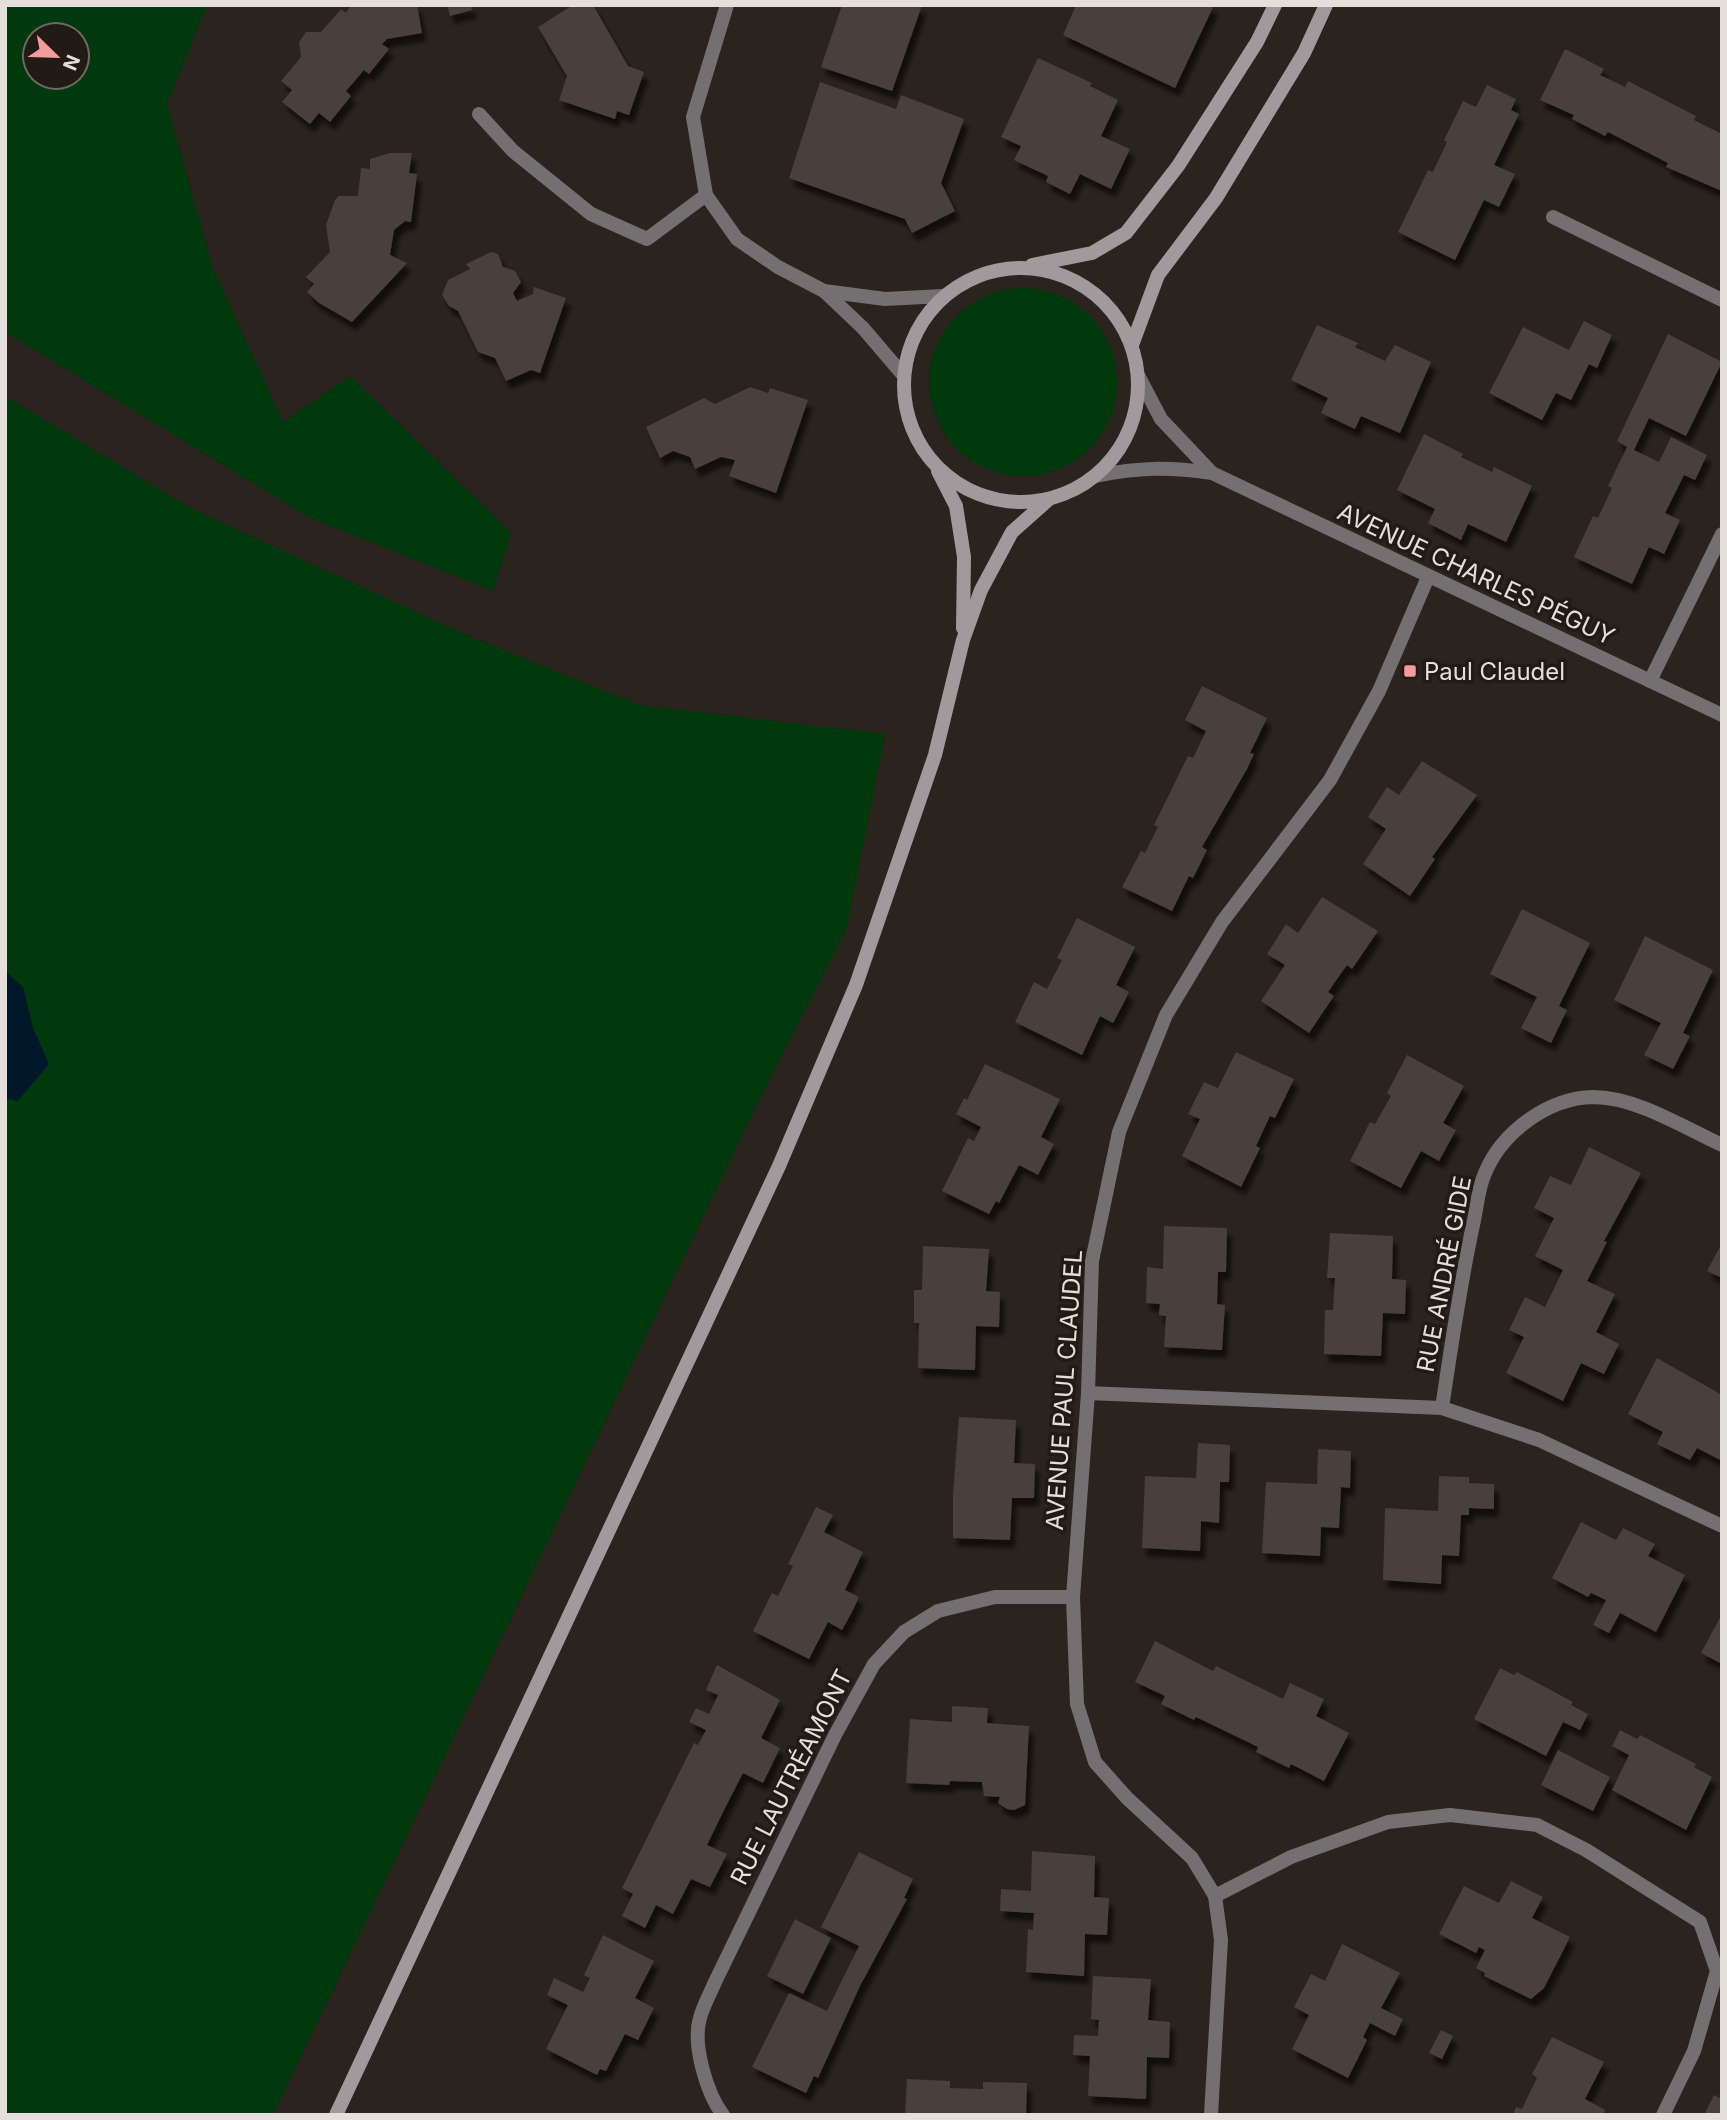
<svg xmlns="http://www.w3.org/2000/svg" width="1727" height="2120" viewBox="0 0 1727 2120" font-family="Inter,sans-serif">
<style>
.green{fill:#003a0c;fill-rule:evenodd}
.water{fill:#00182a}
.building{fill:#48403a;filter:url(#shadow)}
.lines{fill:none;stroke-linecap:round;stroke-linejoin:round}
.minor{stroke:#746f70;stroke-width:14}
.secondary{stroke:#a1999b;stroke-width:14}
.poi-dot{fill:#f59b9d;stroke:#211a15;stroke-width:2.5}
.labels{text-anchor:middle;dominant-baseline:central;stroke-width:7;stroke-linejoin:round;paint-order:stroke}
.street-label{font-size:24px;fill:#e4dfdb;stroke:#211a15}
.poi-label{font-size:24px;fill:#e4dfdb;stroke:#211a15;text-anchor:start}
</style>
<defs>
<filter id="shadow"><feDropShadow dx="4.5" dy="8" stdDeviation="2" flood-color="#0009"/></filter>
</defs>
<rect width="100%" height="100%" fill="#2a231e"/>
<g class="green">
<path d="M5 5H207L167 105 212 266 283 422 350 376 511 533 493 591 310 518 5 332ZM35 35H77V77H35Z"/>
<circle cx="1023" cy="382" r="94"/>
<polygon points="5,396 192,509 466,635 640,705 885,734 846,930 759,1100 273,2115 5,2115"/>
</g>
<polygon class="water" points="5,971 23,987 33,1028 49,1064 18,1101 5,1099"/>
<g class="building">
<polygon points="351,5 417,5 422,33 387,39 382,44 389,49 369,74 364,70 346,91 351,96 330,122 319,113 310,124 282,102 292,90 281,81 301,57 299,42 306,32 321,32 341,9 346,13"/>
<polygon points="447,5 471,5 472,10 450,16"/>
<polygon points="573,5 593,5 628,66 644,72 629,115 617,111 615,119 559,100 567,76 538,27"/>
<polygon points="842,5 922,5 892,91 821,67"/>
<polygon points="1076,5 1214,5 1175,88 1063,35"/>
<polygon points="1565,49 1604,69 1600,75 1625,87 1628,81 1696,116 1694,120 1720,133 1722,130 1722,191 1666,167 1668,163 1608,132 1605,136 1572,119 1574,115 1540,100"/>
<polygon points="1038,58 1092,83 1090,86 1118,100 1101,136 1130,149 1111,189 1080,174 1070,194 1046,182 1048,176 1014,160 1021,146 1001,137"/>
<polygon points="820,82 896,109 901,95 964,119 941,183 955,211 912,233 905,219 789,178"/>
<polygon points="1487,85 1516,99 1511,110 1519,114 1494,165 1515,174 1499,207 1484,200 1455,260 1398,232 1428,170 1433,172 1447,142 1444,140 1463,101 1476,107"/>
<polygon points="390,153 412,153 409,173 417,174 411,222 405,221 394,230 390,255 407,263 352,322 319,303 307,292 314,284 306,277 330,252 326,225 335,200 339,196 358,196 361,168 370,169 370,159"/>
<polygon points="491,252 498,254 503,267 515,271 521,282 513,293 517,301 533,294 534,287 566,298 540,373 531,370 506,381 495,358 478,352 458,311 449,306 442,295 448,280 470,269 466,264"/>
<polygon points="1584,321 1612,335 1597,368 1589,364 1571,400 1556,393 1542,420 1489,393 1523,327 1569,350"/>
<polygon points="1317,325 1358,343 1355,347 1385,361 1395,345 1431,362 1400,433 1361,416 1355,429 1321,413 1328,398 1291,380"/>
<polygon points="1668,334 1722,362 1686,436 1649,418 1634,450 1659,462 1671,437 1707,455 1695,480 1684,475 1665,513 1680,520 1664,554 1649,547 1632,584 1574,557 1593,516 1598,518 1612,488 1608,486 1627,447 1617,441"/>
<polygon points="750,387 768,393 770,388 808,400 776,493 729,476 735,460 721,457 695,469 690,457 673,451 660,458 646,427 704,398 715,404"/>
<polygon points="1424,434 1463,454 1461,457 1492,472 1494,467 1532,486 1506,542 1468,524 1461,540 1428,523 1435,509 1397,490"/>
<polygon points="1202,686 1267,718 1250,753 1254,754 1247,769 1202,847 1207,850 1193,878 1189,876 1172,911 1122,887 1141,851 1145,853 1158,827 1154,825 1188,756 1193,758 1206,731 1185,720"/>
<polygon points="1422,761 1477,795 1432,857 1435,859 1410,896 1363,864 1386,829 1368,817 1387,787 1399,795"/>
<polygon points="1322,897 1378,931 1352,969 1347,965 1337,979 1328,992 1334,996 1309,1033 1261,1001 1285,965 1267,954 1286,924 1298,933"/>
<polygon points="1522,909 1590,943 1559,1006 1567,1010 1551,1043 1521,1028 1537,997 1490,974"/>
<polygon points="1077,918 1135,947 1116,985 1129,992 1121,1008 1113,1023 1100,1016 1082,1055 1015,1022 1034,982 1047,989 1062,960 1057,958"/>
<polygon points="1645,936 1713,970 1683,1033 1690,1036 1673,1069 1644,1055 1661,1023 1614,1000"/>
<polygon points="1236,1052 1294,1079 1275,1118 1270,1116 1256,1146 1260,1148 1241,1187 1182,1156 1200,1119 1188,1114 1204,1082 1218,1088"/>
<polygon points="1407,1055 1464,1086 1443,1123 1456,1130 1439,1161 1421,1151 1401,1188 1350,1161 1370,1122 1375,1124 1391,1096 1387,1093"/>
<polygon points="985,1064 1060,1099 1041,1137 1054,1144 1038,1175 1019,1165 999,1203 996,1201 989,1214 942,1191 968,1138 974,1141 981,1127 956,1114 964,1098 967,1100"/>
<polygon points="1589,1147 1641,1173 1604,1241 1607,1242 1587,1281 1615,1294 1596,1332 1619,1344 1604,1374 1581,1363 1563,1401 1506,1373 1524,1337 1509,1330 1525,1297 1545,1307 1563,1270 1535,1256 1554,1218 1534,1208 1550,1176 1571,1185"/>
<polygon points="1164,1226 1227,1228 1226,1272 1218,1272 1217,1304 1225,1305 1222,1350 1164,1347 1166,1316 1159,1315 1160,1304 1146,1303 1147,1267 1163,1269"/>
<polygon points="1330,1233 1393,1236 1392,1279 1406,1280 1405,1314 1383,1313 1381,1356 1324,1354 1325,1310 1333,1310 1335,1278 1327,1278"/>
<polygon points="1722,1243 1722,1278 1707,1271"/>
<polygon points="923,1246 989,1249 986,1291 1000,1292 999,1327 976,1326 975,1370 918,1368 919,1323 914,1323 914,1290 922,1290"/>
<polygon points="1657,1358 1722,1395 1722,1461 1697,1448 1690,1460 1657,1444 1663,1432 1628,1414"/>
<polygon points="959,1417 1016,1420 1014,1463 1035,1464 1034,1498 1012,1498 1010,1540 953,1538 953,1494"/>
<polygon points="1198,1443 1230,1445 1229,1482 1220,1482 1219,1523 1201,1521 1200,1551 1142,1548 1145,1476 1196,1478"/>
<polygon points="1318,1449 1351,1451 1350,1488 1341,1487 1339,1528 1321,1527 1320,1556 1262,1553 1266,1482 1317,1484"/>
<polygon points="1439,1476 1469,1477 1469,1483 1494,1484 1494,1509 1469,1508 1469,1515 1461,1515 1459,1556 1442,1555 1441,1584 1383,1580 1385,1508 1438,1511"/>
<polygon points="816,1507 833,1515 824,1532 863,1552 845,1590 859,1597 852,1612 842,1630 828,1622 809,1659 753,1631 772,1593 778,1596 793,1566 788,1564"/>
<polygon points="1581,1522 1616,1540 1623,1528 1655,1544 1648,1556 1685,1575 1656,1632 1620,1613 1609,1633 1593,1625 1606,1600 1591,1593 1588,1597 1552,1578"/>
<polygon points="1722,1614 1722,1664 1701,1653"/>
<polygon points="1155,1641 1213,1671 1216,1666 1283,1699 1290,1683 1324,1699 1316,1716 1349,1733 1324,1781 1291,1764 1289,1768 1256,1752 1258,1747 1196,1717 1194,1720 1161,1704 1165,1696 1135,1682"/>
<polygon points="717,1665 780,1700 761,1738 780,1748 763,1783 743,1773 726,1806 707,1845 727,1854 710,1887 691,1879 673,1914 656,1905 645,1928 622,1916 633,1894 622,1888 694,1743 698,1745 706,1730 689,1722 696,1708 709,1714 718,1695 706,1690"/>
<polygon points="1500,1668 1514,1675 1517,1672 1573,1702 1571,1705 1588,1714 1580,1730 1563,1722 1546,1756 1474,1719"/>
<polygon points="952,1706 988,1708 987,1723 1029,1726 1025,1805 1014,1810 1007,1809 998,1803 1000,1797 984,1796 982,1782 950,1781 949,1785 906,1783 910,1719 952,1722"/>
<polygon points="1620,1730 1637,1739 1640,1735 1696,1764 1694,1767 1712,1777 1686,1830 1612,1790 1629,1755 1612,1746"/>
<polygon points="1558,1750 1610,1777 1593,1811 1541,1785"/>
<polygon points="1032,1851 1095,1856 1094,1897 1109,1898 1107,1935 1085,1934 1084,1976 1026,1972 1028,1929 1033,1930 1034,1913 1000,1911 1001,1889 1031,1891"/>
<polygon points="859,1852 913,1879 904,1898 907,1899 860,1986 818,2078 814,2076 806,2093 752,2067 789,1993 827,2011 843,1978 859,1946 821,1927"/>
<polygon points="1511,1881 1543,1897 1532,1918 1570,1937 1544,1988 1531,1999 1484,1976 1485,1973 1476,1968 1485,1950 1479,1947 1476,1953 1439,1934 1464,1886 1499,1903"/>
<polygon points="795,1919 831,1938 803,1994 767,1976"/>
<polygon points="603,1935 654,1961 635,1998 654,2008 638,2040 625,2034 606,2071 600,2069 597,2075 546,2049 568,2005 547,1995 554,1978 583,1992 590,1978 584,1975"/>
<polygon points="1342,1944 1400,1973 1381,2008 1403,2019 1395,2036 1370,2023 1363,2037 1367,2040 1348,2078 1292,2049 1309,2015 1294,2007 1311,1974 1325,1981"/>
<polygon points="1093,1976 1151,1979 1148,2020 1170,2022 1169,2058 1147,2057 1146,2099 1088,2096 1090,2056 1073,2055 1074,2035 1098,2036 1099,2020 1091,2019"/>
<polygon points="1441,2030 1453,2036 1442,2059 1429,2053"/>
<polygon points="1552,2037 1604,2062 1585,2099 1605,2110 1603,2115 1513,2115 1516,2107 1522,2109 1530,2092 1537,2078 1532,2074"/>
<polygon points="907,2079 950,2081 950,2088 983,2089 983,2082 1027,2083 1026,2115 905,2115"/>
<polygon points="1714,2095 1722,2099 1722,2115 1704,2115"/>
</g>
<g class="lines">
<g class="minor">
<polyline points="727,5 693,117 706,195 737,239 778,267 824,291 863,328 904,376"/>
<polyline points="479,114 513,151 591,214 647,239 706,195"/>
<polyline points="1553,217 1722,300"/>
<polyline points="824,291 885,299 943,296"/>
<polyline points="1139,377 1161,419 1212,473"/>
<path d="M1096 476C1139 467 1169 467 1212 473L1722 715"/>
<polyline points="1650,681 1722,534"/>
<polyline points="1088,1393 1442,1408 1539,1440 1722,1526"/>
<path d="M1442 1408C1451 1347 1460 1285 1473 1225 1477 1208 1478 1188 1485 1173 1502 1132 1548 1098 1593 1097 1636 1097 1683 1127 1722 1145"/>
<polyline points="1215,1896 1291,1857 1388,1822 1450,1815 1537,1825 1586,1850 1700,1922 1717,1971 1694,2051 1663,2115"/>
<path d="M723 2115C707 2094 692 2045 700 2018 703 2006 710 1994 715 1982L835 1735 874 1664 904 1632 938 1611 995 1597H1073"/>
<polyline points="1211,2115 1221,1940 1215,1896 1192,1858 1127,1798 1095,1762 1077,1704 1073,1597 1088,1393 1092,1261 1119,1132 1166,1015 1222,922 1330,780 1379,691 1428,577"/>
</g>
<g class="secondary">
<polyline points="1032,265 1092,253 1126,233 1178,166 1257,42 1275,5"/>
<circle cx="1021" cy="385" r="117"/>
<polyline points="1132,345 1158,275 1216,198 1304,53 1326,5"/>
<polyline points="938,471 956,506 964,557 963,628"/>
<polyline points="336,2115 779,1166 856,985 935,755 963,640 981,590 1012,532 1048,500"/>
</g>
</g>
<rect class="poi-dot" x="1403" y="664" width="14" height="14" rx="3.5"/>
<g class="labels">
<g class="street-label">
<text transform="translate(1476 574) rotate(25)">AVENUE CHARLES PÉGUY</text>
<text transform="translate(1444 1274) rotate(-79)">RUE ANDRÉ GIDE</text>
<text transform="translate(1064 1390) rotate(-86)">AVENUE PAUL CLAUDEL</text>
<text transform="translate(791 1777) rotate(-63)">RUE LAUTRÉAMONT</text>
</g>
<g class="poi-label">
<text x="1424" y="671">Paul Claudel</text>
</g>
</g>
<rect width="1727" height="2120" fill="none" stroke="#e4dfdb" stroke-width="14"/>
<g transform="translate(56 56) rotate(113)"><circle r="33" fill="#211a15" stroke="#6f6964" stroke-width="2"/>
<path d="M0-5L12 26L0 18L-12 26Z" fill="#f59b9d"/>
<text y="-10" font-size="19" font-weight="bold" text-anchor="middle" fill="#e4dfdb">N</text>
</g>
</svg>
